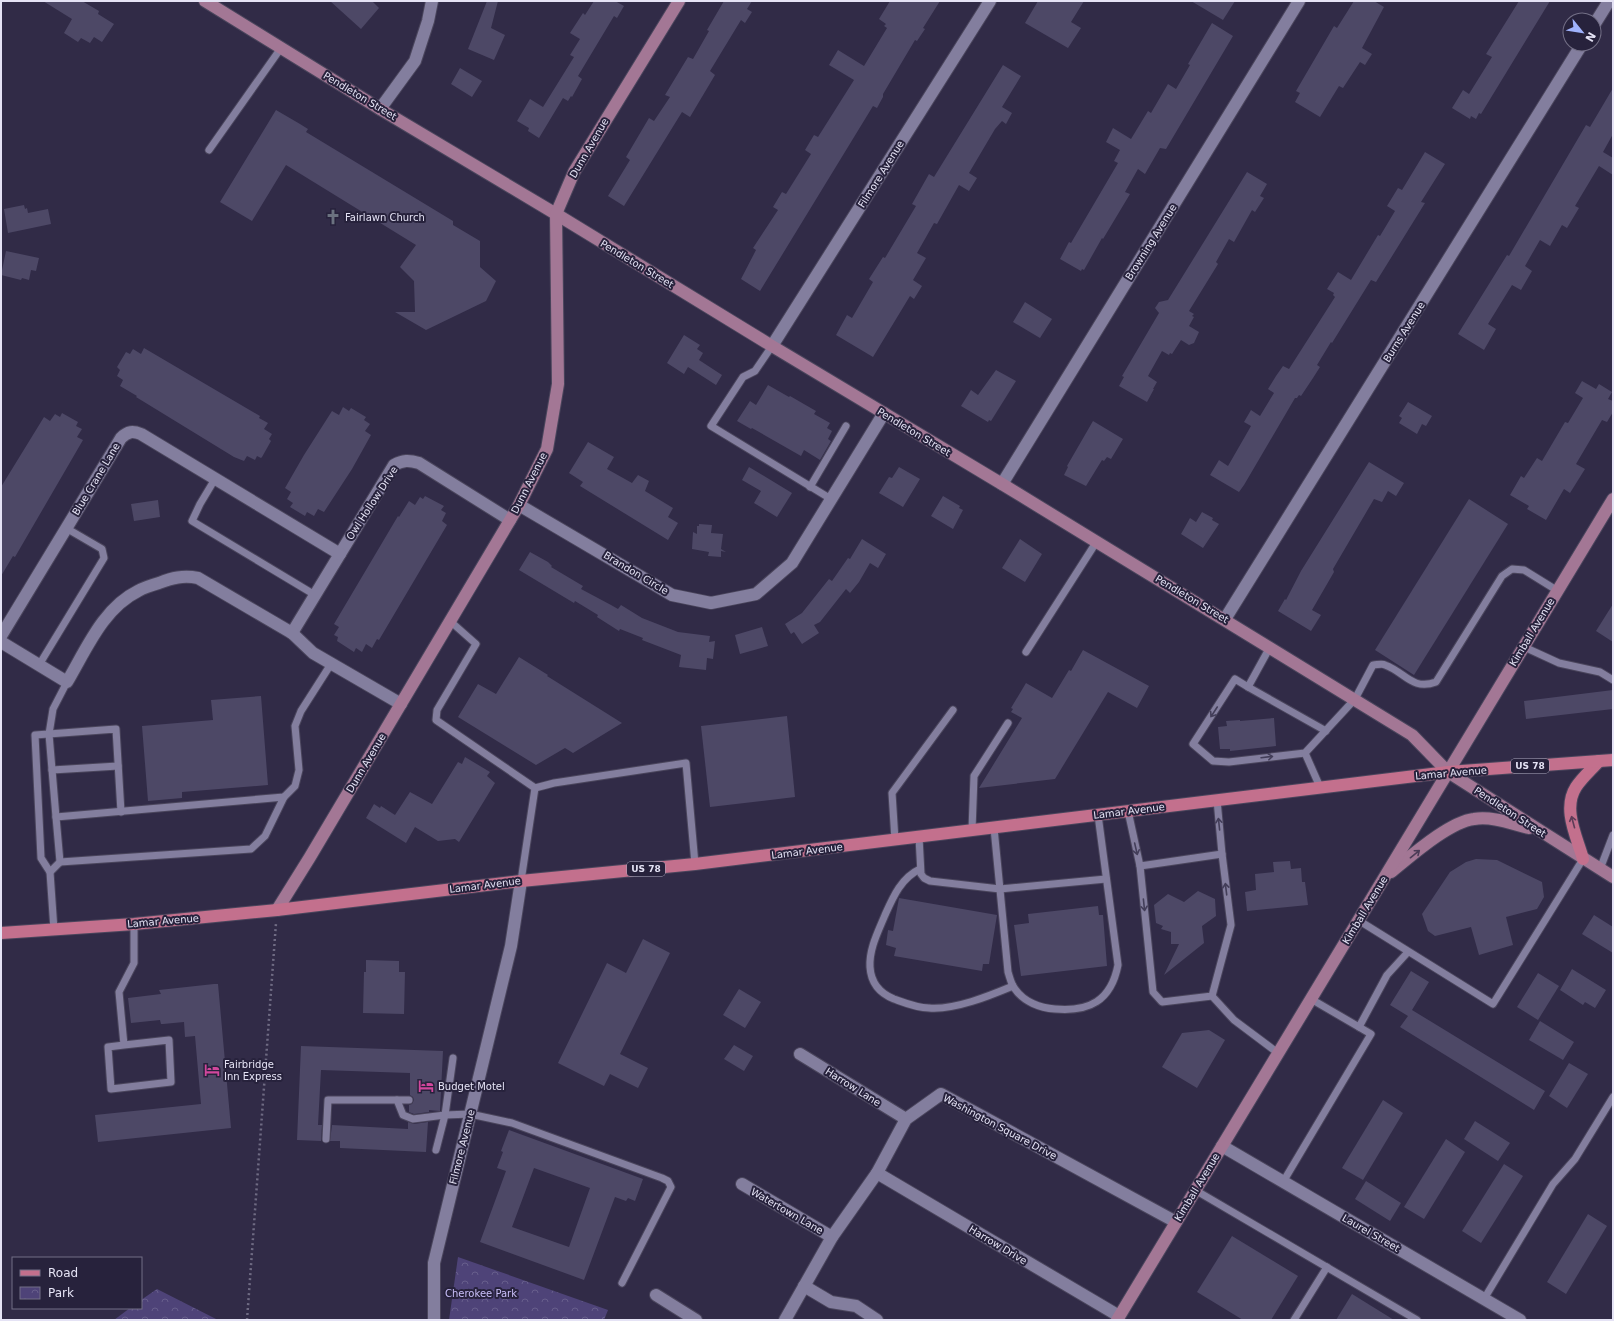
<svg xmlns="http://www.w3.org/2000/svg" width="1614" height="1321" viewBox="0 0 1614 1321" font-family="'DejaVu Sans',sans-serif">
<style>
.park{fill:url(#park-crowns)}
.building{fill:#4d4866;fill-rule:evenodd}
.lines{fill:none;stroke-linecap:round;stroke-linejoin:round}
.lane-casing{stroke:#4a455c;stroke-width:9}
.street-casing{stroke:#4a455c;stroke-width:14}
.secondary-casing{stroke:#4a455c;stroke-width:14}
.primary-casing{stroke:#4a455c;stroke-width:14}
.path{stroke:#6f6b83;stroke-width:2.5;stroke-dasharray:2 3;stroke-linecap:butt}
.lane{stroke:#837e9e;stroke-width:7}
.street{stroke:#837e9e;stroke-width:12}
.secondary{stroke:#a37795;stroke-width:12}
.primary{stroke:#c3708d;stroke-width:12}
.oneway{stroke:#433e59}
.oneway2{stroke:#5e3d58}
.oneway3{stroke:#4c3c57}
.labels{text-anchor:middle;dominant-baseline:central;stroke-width:4;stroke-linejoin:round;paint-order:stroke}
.shield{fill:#27223c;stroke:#aca9be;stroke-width:1}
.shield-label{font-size:9px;font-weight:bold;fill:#e5e3f5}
.street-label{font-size:10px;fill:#e5e3f5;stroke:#27223c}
.poi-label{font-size:10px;fill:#e5e3f5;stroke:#27223c;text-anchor:start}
.park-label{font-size:10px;fill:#c9bff9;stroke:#27223c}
</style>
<defs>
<pattern id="park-crowns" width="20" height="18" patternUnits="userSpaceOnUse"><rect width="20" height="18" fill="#4e4378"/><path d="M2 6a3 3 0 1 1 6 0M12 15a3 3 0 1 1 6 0" fill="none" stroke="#675e8c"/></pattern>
</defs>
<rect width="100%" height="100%" fill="#312b47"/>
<g class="park">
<polygon points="458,1257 608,1310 604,1320 449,1320"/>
<polygon points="157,1289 218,1320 114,1320 130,1308 141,1308 141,1300"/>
</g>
<g class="building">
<polygon points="43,1 82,1 99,11 98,14 114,24 102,42 94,37 90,43 81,38 78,42 64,33 72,19"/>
<polygon points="330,1 372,1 379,8 361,29"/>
<polygon points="487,1 498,1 491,28 505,35 494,60 468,49"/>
<polygon points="594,1 615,1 624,6 617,18 614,16 578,76 582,79 572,97 571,96 568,101 563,98 539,138 528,131 529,128 517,121 530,99 543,107 574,57 570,55 580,39 570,33 583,13 585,15"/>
<polygon points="724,1 752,1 747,9 752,12 745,23 741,20 710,71 715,75 690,117 682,112 624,206 608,196 630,160 626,157 649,118 654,121 670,97 665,95 688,57 693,59 709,31 707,30"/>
<polygon points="890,1 940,1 923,28 925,29 917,41 915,40 883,94 883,97 877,108 873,106 760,291 741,279 756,250 753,248 778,210 773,207 782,192 786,194 811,154 805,150 814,135 818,137 854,80 829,65 838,50 864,66 887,28 884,26 886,24 879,19"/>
<polygon points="1038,1 1084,1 1071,22 1081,28 1068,48 1025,23"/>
<polygon points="1191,1 1235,1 1223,20"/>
<polygon points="1354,1 1374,1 1384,7 1362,48 1372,54 1365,65 1360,62 1343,88 1339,86 1320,117 1295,102 1300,93 1296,91 1334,26 1337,28"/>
<polygon points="1519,1 1550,1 1481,114 1479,113 1476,119 1471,116 1470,119 1452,108 1463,90 1469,94 1492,57 1486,54"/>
<polygon points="1212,23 1233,36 1166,149 1160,148 1145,174 1138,169 1125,192 1130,194 1103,239 1102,238 1084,270 1082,269 1081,271 1060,259 1069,242 1071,243 1118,163 1114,161 1120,150 1106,142 1113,128 1131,139 1148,111 1151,113 1168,84 1176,89 1190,65 1188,64"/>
<polygon points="1003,65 1021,76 1002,107 1012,113 1006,124 1002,121 995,129 969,173 977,178 969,191 959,185 937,224 934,223 917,253 926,258 913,280 922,286 914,299 910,296 873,357 836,335 847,315 852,318 873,282 869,279 883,257 885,258 916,206 912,204 929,174 934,177"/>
<polygon points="460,68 482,81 472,97 451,84"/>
<polygon points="1613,88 1613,134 1603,152 1613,158 1613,175 1599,166 1575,206 1579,208 1567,228 1562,225 1550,246 1540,240 1525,266 1532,271 1521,290 1512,285 1488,324 1496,329 1484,350 1458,334 1507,255 1509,256 1586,125 1590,127"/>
<polygon points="276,110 300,124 308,129 306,132 453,221 453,225 480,241 480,267 496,281 486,301 426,330 395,312 415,312 414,281 400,267 416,245 286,165 252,221 220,202"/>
<polygon points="1425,152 1445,164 1421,202 1425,203 1376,282 1371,280 1332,343 1331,342 1317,365 1320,367 1313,378 1301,396 1299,395 1297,398 1295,398 1244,485 1239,492 1210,475 1219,460 1228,466 1251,426 1244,422 1251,410 1260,416 1274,393 1268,389 1276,376 1283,366 1289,369 1335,297 1333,295 1334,293 1327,289 1338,272 1351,280 1378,235 1380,236 1395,211 1387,206 1398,188 1402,190"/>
<polygon points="1247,172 1267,184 1260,196 1264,198 1255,212 1252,210 1234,242 1229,239 1216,262 1218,264 1189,311 1194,314 1192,316 1194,317 1189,326 1199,332 1194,343 1189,345 1181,340 1172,354 1170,353 1169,355 1162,351 1148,376 1157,382 1153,389 1154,389 1147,402 1119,386 1124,377 1122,376 1159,313 1155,308 1159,302 1168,300"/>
<polygon points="24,205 25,209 27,208 28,213 48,209 51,224 8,233 4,209"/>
<polygon points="6,251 39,258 36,271 31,270 29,280 22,278 21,280 1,275"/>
<polygon points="1025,302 1052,319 1040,338 1013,322"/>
<polygon points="684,335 700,345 697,349 703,353 699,360 722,375 716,385 688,367 684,374 667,363"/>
<polygon points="144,348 260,416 259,418 268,423 264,429 272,434 269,439 271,441 262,457 261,458 257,456 255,460 247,456 244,461 234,457 136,397 137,396 120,386 123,380 117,376 120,370 117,367 126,352 130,354 133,349 141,354"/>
<polygon points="996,370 1016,381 991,421 989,420 988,422 961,406 971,390 978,395"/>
<polygon points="1582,381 1596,389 1599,384 1612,392 1608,399 1613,401 1613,412 1607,422 1602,420 1576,464 1585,469 1570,493 1564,489 1546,520 1527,509 1529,506 1510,495 1521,476 1524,478 1537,458 1542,461 1565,422 1568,423 1583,398 1575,393"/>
<polygon points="768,385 789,397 790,396 816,411 814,414 830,423 827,428 832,431 828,439 831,441 820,460 804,450 801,456 752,428 751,429 737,421 750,401 756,405"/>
<polygon points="1408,402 1432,416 1426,426 1422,424 1417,434 1399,423 1402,418 1399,416"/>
<polygon points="343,407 349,411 351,408 366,417 364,420 370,424 365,431 371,435 352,469 324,512 318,509 314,516 307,512 305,516 290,507 293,503 287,499 291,492 285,488 304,455 332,411 339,415"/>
<polygon points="62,413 78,422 76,426 82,429 77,437 83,440 15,557 13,556 1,576 1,487 44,417 50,421 55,414 60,417"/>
<polygon points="1093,421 1123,439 1111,459 1107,457 1104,461 1102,460 1086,486 1064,475 1068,467 1067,466"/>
<polygon points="588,442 614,457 607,469 632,483 638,475 649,481 645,491 673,508 668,517 678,523 668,540 580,486 583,482 569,473"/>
<polygon points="1369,462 1404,483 1396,496 1388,491 1382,502 1374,499 1333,569 1334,572 1312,610 1321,615 1311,631 1278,611 1285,599 1286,600 1301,571"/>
<polygon points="749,467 792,493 777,517 754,503 761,491 742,480"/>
<polygon points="899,467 920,479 903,507 879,493 889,477 892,478"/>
<polygon points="425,496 444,506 441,510 446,513 442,521 447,525 379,640 377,639 372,648 366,644 362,652 356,648 354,652 337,641 338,637 334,635 339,627 334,624 398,516 399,517 409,501 415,505 420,497 423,499"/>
<polygon points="943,496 960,506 959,508 963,510 953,529 931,516"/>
<polygon points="1469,499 1508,524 1414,675 1375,650"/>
<polygon points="158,500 160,517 134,521 131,504"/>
<polygon points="1202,512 1213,518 1212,520 1219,524 1203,548 1181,534 1190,518 1196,522"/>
<polygon points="699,524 712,525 711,533 723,534 721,549 726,552 721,551 721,557 708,556 709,552 692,549 693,532 697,534 697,526 699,526"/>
<polygon points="862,539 886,554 878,568 870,563 859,582 850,593 846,589 820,622 814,625 819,633 802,644 794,632 791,634 785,624 802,613 829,579 832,581 848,558 850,559"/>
<polygon points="1020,539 1042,554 1025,582 1002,568"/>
<polygon points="530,552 548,562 552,566 551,567 583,586 581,589 611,605 618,609 621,605 642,618 678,632 710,636 709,642 715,641 713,659 707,658 706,670 679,667 681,655 642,640 643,638 620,629 619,631 597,617 598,615 575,601 574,603 519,570"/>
<polygon points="1613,604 1613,642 1596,631"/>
<polygon points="762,627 768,646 740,654 735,635"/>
<polygon points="1083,650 1149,686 1137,708 1108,692 1055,779 979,788 1022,718 1011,712 1013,709 1011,708 1026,683 1052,698 1069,670 1071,671"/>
<polygon points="519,657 548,675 547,676 622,723 573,753 565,748 536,765 458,717 478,684 496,694"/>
<polygon points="1613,690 1613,709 1526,719 1524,701"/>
<polygon points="261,696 268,785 182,792 182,798 148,801 142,726 213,720 211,700"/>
<polygon points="787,716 795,797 710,807 701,726"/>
<polygon points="1274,718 1276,746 1230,751 1230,749 1220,749 1218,727 1227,726 1226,721 1240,720 1240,721"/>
<polygon points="465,757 490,772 487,776 495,783 459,842 455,839 438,841 415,827 406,843 366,818 374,804 380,808 381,806 395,815 410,792 432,804 458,762 462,764"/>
<polygon points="1476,859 1497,860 1542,882 1544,897 1537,909 1506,917 1513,945 1479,955 1471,927 1435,936 1428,931 1422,914 1450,872 1466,862"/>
<polygon points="1290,861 1291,869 1301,868 1302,882 1305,882 1308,905 1247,911 1245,892 1256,890 1255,874 1274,872 1273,862"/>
<polygon points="1198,891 1215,899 1216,916 1202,926 1204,943 1164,975 1179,944 1171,944 1171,932 1161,929 1163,926 1156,923 1154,905 1168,894 1184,902"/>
<polygon points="899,898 997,915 989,964 983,964 982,971 894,956 896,948 886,945 888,930 893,931"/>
<polygon points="1098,906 1099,915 1103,915 1107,966 1021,976 1014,925 1029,923 1028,914"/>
<polygon points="1594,915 1613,927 1613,953 1582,934"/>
<polygon points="643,939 670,953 620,1054 648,1068 638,1088 610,1074 604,1086 558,1063 607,963 626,973"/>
<polygon points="366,960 399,961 399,972 405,972 404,1014 363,1013 364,972 366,972"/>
<polygon points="1572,969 1606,990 1595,1008 1585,1002 1583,1005 1560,990"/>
<polygon points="1411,971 1429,982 1412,1010 1545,1091 1534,1110 1400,1027 1408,1016 1390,1005"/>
<polygon points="1538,973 1559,986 1538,1020 1517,1007"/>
<polygon points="214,984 218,984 231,1128 98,1142 95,1115 201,1104 195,1036 185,1037 184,1022 163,1024 161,1024 160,1020 131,1023 128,998 161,994 159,990"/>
<polygon points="739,989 761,1002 745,1028 723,1015"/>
<polygon points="1540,1021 1574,1042 1563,1060 1529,1040"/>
<polygon points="1209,1030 1225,1040 1197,1088 1162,1067 1182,1033"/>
<polygon points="734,1045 753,1056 744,1071 724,1059"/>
<polygon points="301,1046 443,1051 440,1111 429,1110 429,1112 414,1114 409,1112 409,1105 412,1104 414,1100 413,1097 410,1095 410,1073 321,1070 318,1125 322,1125 321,1141 297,1140"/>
<polygon points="1569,1063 1588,1074 1567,1108 1549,1096"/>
<polygon points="1383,1100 1403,1113 1363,1180 1342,1168"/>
<polygon points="1475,1121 1510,1143 1498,1161 1464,1139"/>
<polygon points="408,1122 414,1124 428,1122 426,1152 340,1148 340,1141 330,1141 332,1125 408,1129"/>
<path d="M509 1130 643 1179 635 1201 628 1198 626 1201 615 1197 584 1280 480 1242 506 1171 497 1168 503 1152 501 1151ZM534 1168 590 1188 569 1247 512 1227Z"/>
<polygon points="1446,1139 1465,1152 1424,1219 1404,1207"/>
<polygon points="1504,1164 1523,1176 1481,1243 1462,1231"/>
<polygon points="1366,1181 1401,1203 1390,1221 1355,1199"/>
<polygon points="1588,1214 1607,1226 1566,1294 1547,1282"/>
<polygon points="1232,1236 1298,1276 1271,1320 1243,1320 1197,1292"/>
<polygon points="1352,1294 1394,1320 1336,1320"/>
</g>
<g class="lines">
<g class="lane-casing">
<g id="lane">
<polyline points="209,150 281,48"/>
<polyline points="772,346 755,371 743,377 711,426 831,499"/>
<polyline points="215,479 200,504 192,521 315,595"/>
<polyline points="810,487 846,426"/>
<polyline points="450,621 476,644 437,710 436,720 535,788 521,881"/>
<polyline points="1270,647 1248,687 1326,731"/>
<polyline points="1524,647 1559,663 1600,672 1613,680"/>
<polyline points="1026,652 1097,541"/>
<polyline points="39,665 104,558 102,549 66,528"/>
<path d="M1248 687 1235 679 1193 744 1213 761 1229 762 1305 753 1355 699 1373 665C1377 665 1382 663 1385 665 1405 672 1412 691 1436 682L1502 576 1512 569 1524 570 1558 591"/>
<polyline points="1305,753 1320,787"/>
<polyline points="52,770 118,766"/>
<polyline points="535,788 554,783 686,763 695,864"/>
<polyline points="1128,811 1140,866 1222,854 1217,800"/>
<polyline points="56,817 49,734 53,709 67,682"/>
<path d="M994 828 1008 972C1010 978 1011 984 1015 989 1024 1002 1040 1008 1055 1009 1089 1012 1111 1001 1118 965L1098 815"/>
<polyline points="972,830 974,776 1008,723"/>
<polyline points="919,837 921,874 924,878 930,881 1000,889 1106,879"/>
<polyline points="895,840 892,793 953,710"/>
<polyline points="60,862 251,849 265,836 284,797"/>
<polyline points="1140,866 1153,992 1162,1002 1212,996 1231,925 1222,854"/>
<path d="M920 869C901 878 893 897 885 915 878 932 869 949 870 967 871 983 879 993 894 999 905 1003 917 1008 929 1008 955 1010 989 996 1013 986"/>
<polyline points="1600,869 1613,835"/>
<polyline points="50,872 41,858 35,735 116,729 121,812"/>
<polyline points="1358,920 1493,1004 1583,859"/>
<polyline points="54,930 50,872 60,862 56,817 284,797 295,786 299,770 295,726 301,711 331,664"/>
<polyline points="1212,996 1234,1020 1278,1053"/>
<polyline points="1359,1027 1387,975 1408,952"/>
<polyline points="124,1045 108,1047 111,1089 171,1082 169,1040 124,1045 119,992 134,963 134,924"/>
<polyline points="397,1100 409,1100"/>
<polyline points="326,1139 328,1100 397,1100 403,1115 413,1119 445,1115 470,1114 512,1123 662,1178 668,1181 671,1187 622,1283"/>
<polyline points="436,1150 445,1115 453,1058"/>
<polyline points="1283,1182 1371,1034 1311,999"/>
<polyline points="1195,1190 1417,1320"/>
<polyline points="1484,1299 1553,1184 1575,1159 1613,1097"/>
<polyline points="1294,1320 1327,1267"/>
</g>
</g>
<g class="street-casing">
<g id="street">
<polyline points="1594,25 1609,1"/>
<polyline points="380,109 415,61 428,21 432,1"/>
<polyline points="772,346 990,1"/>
<polyline points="1002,484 1299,1"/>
<polyline points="519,505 672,595 711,603 756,594 792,563 884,413"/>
<polyline points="1225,619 1582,44"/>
<path d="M292 633 394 465C403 460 409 460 419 463L510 520"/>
<path d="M1 636 121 438C128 431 133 431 141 434L340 554"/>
<path d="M1 642 67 682C86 650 103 608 138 591 145 587 152 585 159 583 172 578 183 575 198 578L292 633 313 653 401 704"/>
<polyline points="800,1054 906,1119"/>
<polyline points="1222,1146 1520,1320"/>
<polyline points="877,1173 1119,1316"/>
<polyline points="742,1184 832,1237"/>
<polyline points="804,1286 831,1302 856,1306 877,1320"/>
<polyline points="656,1295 696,1320"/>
<polyline points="434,1320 434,1263 511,946 521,881"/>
<polyline points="785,1320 832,1237 877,1173 906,1119 941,1094 1176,1222"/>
</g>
</g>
<g class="secondary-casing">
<g id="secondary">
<polyline points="205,1 380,109 556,214 772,346 1002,484 1412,735 1448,772 1613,877"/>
<path d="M1391 872C1411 856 1449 822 1474 819 1493 816 1512 824 1529 828"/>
<polyline points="277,910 310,857 519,505 547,449 558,384 556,214 574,172 679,1"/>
<polyline points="1117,1320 1613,499"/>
</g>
</g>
<g class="primary-casing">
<g id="primary">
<path d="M1583 859C1577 837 1562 809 1576 787 1582 778 1591 770 1599 761"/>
<polyline points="1,933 134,924 277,910 521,881 695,864 1448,772 1613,760"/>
</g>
</g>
<polyline class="path" points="247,1320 276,923"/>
<use href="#lane" class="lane"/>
<use href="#street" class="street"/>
<use href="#secondary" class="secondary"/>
<use href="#primary" class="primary"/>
</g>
<defs><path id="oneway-shaft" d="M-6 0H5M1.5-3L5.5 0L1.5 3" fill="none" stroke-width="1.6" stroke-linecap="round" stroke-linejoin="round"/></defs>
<g class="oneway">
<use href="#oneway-shaft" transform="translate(1214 712) rotate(123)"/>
<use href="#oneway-shaft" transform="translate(1267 757) rotate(-7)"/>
<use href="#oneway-shaft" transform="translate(1219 824) rotate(-96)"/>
<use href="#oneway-shaft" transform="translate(1136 849) rotate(77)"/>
<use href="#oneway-shaft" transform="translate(1226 889) rotate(-97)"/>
<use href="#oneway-shaft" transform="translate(1144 905) rotate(84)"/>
</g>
<use class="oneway2" href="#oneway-shaft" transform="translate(1573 822) rotate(-105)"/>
<use class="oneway3" href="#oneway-shaft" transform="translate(1415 854) rotate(-39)"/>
<defs>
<g id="church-bare" transform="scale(1.2)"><path d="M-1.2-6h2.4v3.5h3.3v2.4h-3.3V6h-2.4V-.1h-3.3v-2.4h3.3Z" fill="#6b7280" stroke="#27223c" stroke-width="2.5" paint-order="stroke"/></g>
<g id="hotel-bare" transform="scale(1.2)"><path d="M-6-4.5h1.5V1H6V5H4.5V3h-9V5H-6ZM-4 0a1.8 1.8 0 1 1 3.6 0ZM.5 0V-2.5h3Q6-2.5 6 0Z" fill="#d1479c" stroke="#27223c" stroke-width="2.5" paint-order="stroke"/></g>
</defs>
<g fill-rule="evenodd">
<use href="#church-bare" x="333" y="217"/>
<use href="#hotel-bare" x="212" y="1070"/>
<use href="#hotel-bare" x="426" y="1086"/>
</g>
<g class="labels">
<g class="shield">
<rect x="1511" y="759" width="38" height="14" rx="3"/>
<rect x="627" y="862" width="38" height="14" rx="3"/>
</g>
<g class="shield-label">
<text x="1530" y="766">US 78</text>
<text x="646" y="869">US 78</text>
</g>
<g class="street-label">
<text transform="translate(360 96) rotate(31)">Pendleton Street</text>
<text transform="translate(589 148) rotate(-60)">Dunn Avenue</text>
<text transform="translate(881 174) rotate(-58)">Filmore Avenue</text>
<text transform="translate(1151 242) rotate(-58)">Browning Avenue</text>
<text transform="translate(637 264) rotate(31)">Pendleton Street</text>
<text transform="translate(1404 332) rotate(-58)">Burns Avenue</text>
<text transform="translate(914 432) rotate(31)">Pendleton Street</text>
<text transform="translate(96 479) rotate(-59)">Blue Crane Lane</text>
<text transform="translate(529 483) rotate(-63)">Dunn Avenue</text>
<text transform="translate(372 503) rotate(-57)">Owl Hollow Drive</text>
<text transform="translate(636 573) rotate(31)">Brandon Circle</text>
<text transform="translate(1192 599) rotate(31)">Pendleton Street</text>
<text transform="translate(1532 632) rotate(-59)">Kimball Avenue</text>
<text transform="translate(366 763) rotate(-59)">Dunn Avenue</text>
<text transform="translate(1451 773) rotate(-5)">Lamar Avenue</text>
<text transform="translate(1129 811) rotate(-7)">Lamar Avenue</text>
<text transform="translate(1510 812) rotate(33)">Pendleton Street</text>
<text transform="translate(807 851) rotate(-7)">Lamar Avenue</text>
<text transform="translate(485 885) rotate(-7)">Lamar Avenue</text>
<text transform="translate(1365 910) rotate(-59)">Kimball Avenue</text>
<text transform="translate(163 921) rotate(-5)">Lamar Avenue</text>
<text transform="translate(853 1087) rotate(32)">Harrow Lane</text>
<text transform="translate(1000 1127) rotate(28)">Washington Square Drive</text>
<text transform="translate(462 1147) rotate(-76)">Filmore Avenue</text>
<text transform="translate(1197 1187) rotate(-59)">Kimball Avenue</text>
<text transform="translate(787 1211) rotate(30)">Watertown Lane</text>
<text transform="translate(1371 1233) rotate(30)">Laurel Street</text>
<text transform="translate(998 1245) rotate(31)">Harrow Drive</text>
</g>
<g class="poi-label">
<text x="345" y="217">Fairlawn Church</text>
<text x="224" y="1064">Fairbridge<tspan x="224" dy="12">Inn Express</tspan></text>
<text x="438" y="1086">Budget Motel</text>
</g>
<g class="park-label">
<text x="481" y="1293">Cherokee Park</text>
</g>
</g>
<rect width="1614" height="1321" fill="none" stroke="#e5e3f5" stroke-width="4"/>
<rect x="12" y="1257" width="130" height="52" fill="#27223c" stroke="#736f86"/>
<rect x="20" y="1270" width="20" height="6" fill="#c3708d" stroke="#736f86"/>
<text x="48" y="1277" font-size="12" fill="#e5e3f5">Road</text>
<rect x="20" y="1287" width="20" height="12" fill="url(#park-crowns)" stroke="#736f86"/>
<text x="48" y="1297" font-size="12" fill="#e5e3f5">Park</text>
<g transform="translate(1582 32) rotate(120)"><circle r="19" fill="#27223c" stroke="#736f86"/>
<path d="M0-3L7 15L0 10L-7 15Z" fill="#a0b3fd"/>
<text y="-6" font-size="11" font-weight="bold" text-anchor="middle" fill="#e5e3f5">N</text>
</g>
</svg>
